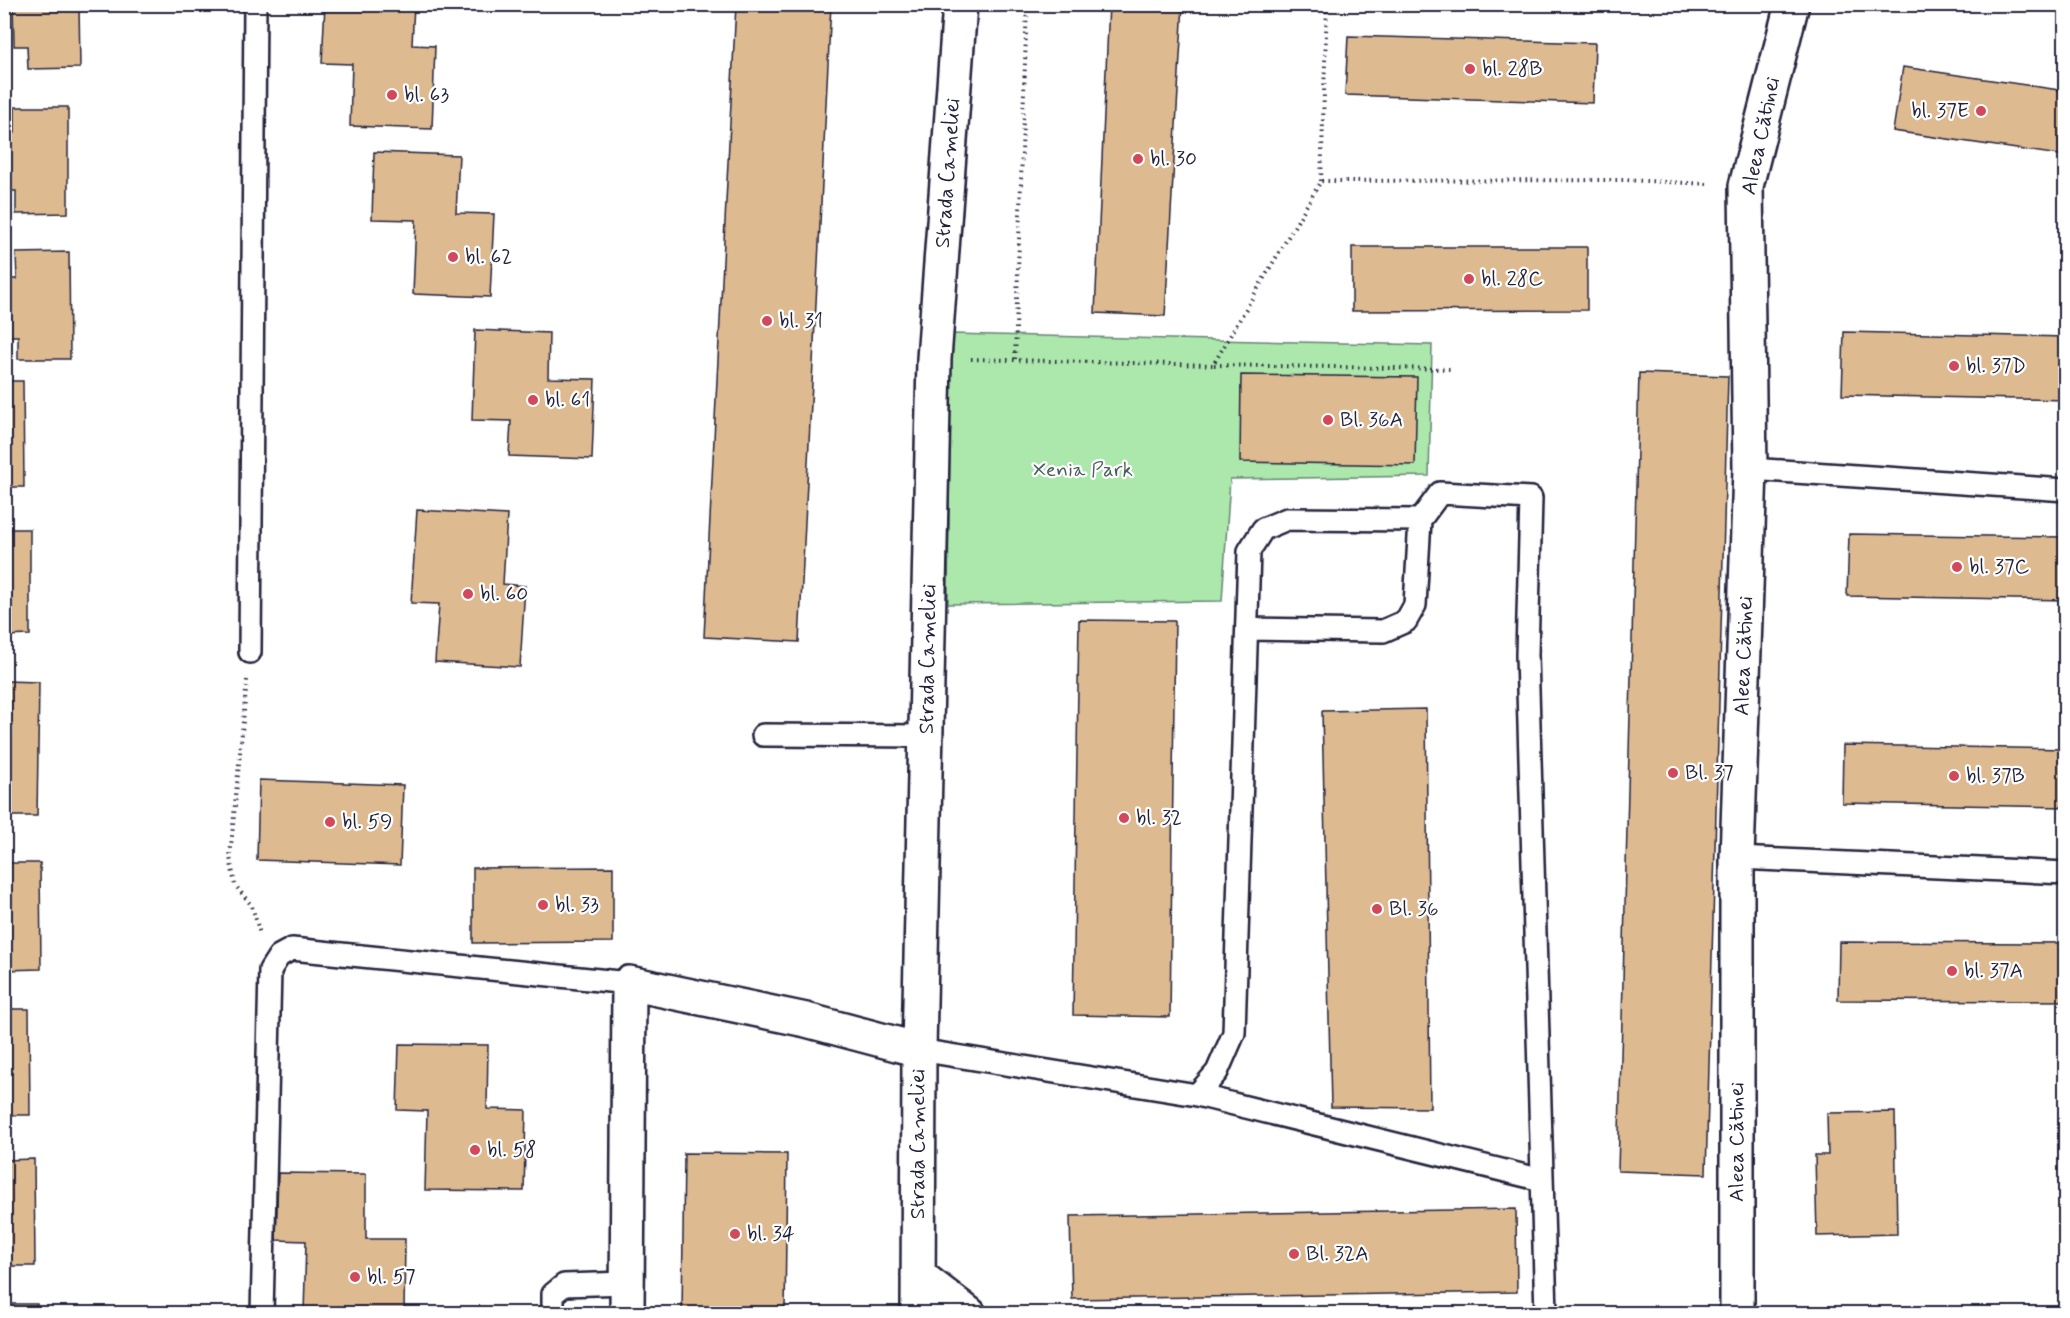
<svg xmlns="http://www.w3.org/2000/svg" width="2070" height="1318" font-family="Mynerve,sans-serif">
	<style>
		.green { fill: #ace7ac; stroke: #678474; stroke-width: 1.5 }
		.building { fill: #deba90; stroke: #22223b; stroke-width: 1.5 }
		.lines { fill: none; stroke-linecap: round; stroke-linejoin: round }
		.service-casing { stroke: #22223b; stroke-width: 26 }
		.minor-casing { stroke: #22223b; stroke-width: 38 }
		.path { stroke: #22223b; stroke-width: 4; stroke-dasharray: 1.5 4.5; stroke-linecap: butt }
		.service { stroke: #fff; stroke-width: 21 }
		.minor { stroke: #fff; stroke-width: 33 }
		.poi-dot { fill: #d1495b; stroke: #fff; stroke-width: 2 }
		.labels { text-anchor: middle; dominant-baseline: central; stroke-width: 4.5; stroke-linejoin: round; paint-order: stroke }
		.poi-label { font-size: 21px; fill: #22223b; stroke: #fff; text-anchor: start }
		.street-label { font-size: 21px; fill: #22223b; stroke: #fff }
		.park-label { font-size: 21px; fill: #4b5d5d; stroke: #fff }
	</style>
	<rect width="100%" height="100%" fill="#fff"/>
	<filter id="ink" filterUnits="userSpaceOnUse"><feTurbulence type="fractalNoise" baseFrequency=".0167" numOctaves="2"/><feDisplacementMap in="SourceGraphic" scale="12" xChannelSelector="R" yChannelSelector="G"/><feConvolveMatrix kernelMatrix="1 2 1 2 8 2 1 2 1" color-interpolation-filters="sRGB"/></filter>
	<g filter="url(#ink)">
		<!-- green -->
		<path class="green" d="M 951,334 L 1432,345 L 1429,476 L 1230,479 L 1222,601 L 948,604 Z"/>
		<!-- building -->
		<path class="building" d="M 13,4 L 79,4 L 80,68 L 28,69 L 27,46 L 14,46 Z
			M 325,4 L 414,4 L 412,45 L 435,46 L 432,129 L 350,126 L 352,64 L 322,63 Z
			M 736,4 L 831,4 L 799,642 L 704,637 Z
			M 1109,4 L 1183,4 L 1165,316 L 1095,313 Z
			M 1348,36 L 1595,43 L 1593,103 L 1345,95 Z
			M 1903,67 L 2066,91 L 2066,156 L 1893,131 Z
			M 15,107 L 68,107 L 68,213 L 16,214 L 16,191 L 4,191 L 4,133 L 15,133 Z
			M 374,152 L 459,155 L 456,213 L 494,214 L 490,297 L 413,294 L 416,220 L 372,219 Z
			M 1352,247 L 1587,247 L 1587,310 L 1352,311 Z
			M 69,252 L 70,359 L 18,359 L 18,336 L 4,336 L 4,279 L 17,279 L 16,253 Z
			M 475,330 L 549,333 L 548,378 L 595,379 L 592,459 L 509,456 L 511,421 L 472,420 Z
			M 1844,332 L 2066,337 L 2066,400 L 1842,395 Z
			M 1639,373 L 1728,376 L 1706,1174 L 1618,1171 Z
			M 1241,375 L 1417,377 L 1415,465 L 1240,462 Z
			M 4,381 L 23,381 L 24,487 L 4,487 Z
			M 417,510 L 507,515 L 503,584 L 525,586 L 520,667 L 435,662 L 439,604 L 411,603 Z
			M 4,529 L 30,529 L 30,635 L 4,636 Z
			M 1849,534 L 2066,537 L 2066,600 L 1847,596 Z
			M 1079,620 L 1175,621 L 1170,1017 L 1073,1015 Z
			M 4,681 L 39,682 L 37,816 L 4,816 Z
			M 1426,709 L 1430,1108 L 1331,1107 L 1322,711 Z
			M 1843,745 L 2066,749 L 2066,807 L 1842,803 Z
			M 259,780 L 403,785 L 400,865 L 257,860 Z
			M 4,863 L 40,863 L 41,969 L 4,970 Z
			M 613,867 L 613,942 L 473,943 L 473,868 Z
			M 1839,942 L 2066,943 L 2066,1001 L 1838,1000 Z
			M 4,1009 L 29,1009 L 30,1115 L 4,1115 Z
			M 399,1044 L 488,1045 L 487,1109 L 526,1110 L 524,1191 L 425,1190 L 427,1111 L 397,1110 Z
			M 1895,1112 L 1897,1234 L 1817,1236 L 1815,1155 L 1828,1155 L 1827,1113 Z
			M 684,1153 L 787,1154 L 785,1314 L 682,1314 Z
			M 34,1159 L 35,1266 L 4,1266 L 4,1160 Z
			M 278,1173 L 366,1174 L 366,1239 L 405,1239 L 404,1314 L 304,1314 L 306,1241 L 276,1240 Z
			M 1516,1209 L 1517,1292 L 1072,1299 L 1070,1216 Z
			M 4,1304 L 37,1304 L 37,1314 L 4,1314 Z"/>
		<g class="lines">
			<!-- service casing -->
			<g class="service-casing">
				<path id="service" d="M 1750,469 L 2066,490
					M 1247,629 L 1383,631 L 1406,621 L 1415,605 L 1420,520
					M 250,652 L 255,4
					M 763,735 L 927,736
					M 1737,858 L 2066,873
					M 919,1050 L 1197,1095 L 1542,1180
					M 1197,1095 L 1217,1072 L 1234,1033 L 1249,551 L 1263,529 L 1287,519 L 1420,520 L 1440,493 L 1531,498 L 1527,655 L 1546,1314
					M 262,1314 L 270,970 L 279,956 L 292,949 L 629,983
					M 553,1314 L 553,1294 L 564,1285 L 627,1283"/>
			</g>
			<!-- minor casing -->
			<g class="minor-casing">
				<path id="minor" d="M 918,1275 L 969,1314
					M 627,1314 L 629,983 L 806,1020 L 919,1050
					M 918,1314 L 919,1050 L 934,359 L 960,4
					M 1737,1314 L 1737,858 L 1750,469 L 1746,186 L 1792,4"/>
			</g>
			<!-- path -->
			<path class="path" d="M 1321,181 L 1327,4
				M 971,359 L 1213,365 L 1321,181 L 1625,180 L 1710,184
				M 1015,359 L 1027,4
				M 1214,365 L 1450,369
				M 247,680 L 230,857 L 235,885 L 252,906 L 260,934"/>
			<!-- service -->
			<use href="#service" class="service"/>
			<!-- minor -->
			<use href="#minor" class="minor"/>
		</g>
	</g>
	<!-- markers -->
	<g class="poi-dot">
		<circle cx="1470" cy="69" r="6"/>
		<circle cx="392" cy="95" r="6"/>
		<circle cx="1981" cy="111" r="6"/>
		<circle cx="1138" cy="159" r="6"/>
		<circle cx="453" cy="257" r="6"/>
		<circle cx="1469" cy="279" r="6"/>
		<circle cx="767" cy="321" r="6"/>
		<circle cx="1954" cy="366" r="6"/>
		<circle cx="533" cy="400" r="6"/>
		<circle cx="1328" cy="420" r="6"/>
		<circle cx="1957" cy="567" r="6"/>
		<circle cx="468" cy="594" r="6"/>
		<circle cx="1673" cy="773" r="6"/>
		<circle cx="1954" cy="776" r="6"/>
		<circle cx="1124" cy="818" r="6"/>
		<circle cx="330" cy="822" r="6"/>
		<circle cx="543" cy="905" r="6"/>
		<circle cx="1377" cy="909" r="6"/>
		<circle cx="1952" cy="971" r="6"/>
		<circle cx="475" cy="1150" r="6"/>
		<circle cx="735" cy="1234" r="6"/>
		<circle cx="1294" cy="1254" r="6"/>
		<circle cx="355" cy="1277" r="6"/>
	</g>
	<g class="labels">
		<!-- poi labels -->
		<g class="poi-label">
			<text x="1482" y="69">bl. 28B</text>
			<text x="404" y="95">bl. 63</text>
			<text x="1969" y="111" text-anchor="end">bl. 37E</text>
			<text x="1150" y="159">bl. 30</text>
			<text x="465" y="257">bl. 62</text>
			<text x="1481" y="279">bl. 28C</text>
			<text x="779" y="321">bl. 31</text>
			<text x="1966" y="366">bl. 37D</text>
			<text x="545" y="400">bl. 61</text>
			<text x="1340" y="420">Bl. 36A</text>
			<text x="1969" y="567">bl. 37C</text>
			<text x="480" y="594">bl. 60</text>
			<text x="1685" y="773">Bl. 37</text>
			<text x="1966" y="776">bl. 37B</text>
			<text x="1136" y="818">bl. 32</text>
			<text x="342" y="822">bl. 59</text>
			<text x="555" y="905">bl. 33</text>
			<text x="1389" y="909">Bl. 36</text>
			<text x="1964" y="971">bl. 37A</text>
			<text x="487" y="1150">bl. 58</text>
			<text x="747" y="1234">bl. 34</text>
			<text x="1306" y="1254">Bl. 32A</text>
			<text x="367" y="1277">bl. 57</text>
		</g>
		<!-- street labels -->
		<g class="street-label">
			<text transform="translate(1761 136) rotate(-78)">Aleea Cătinei</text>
			<text transform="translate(948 173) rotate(-86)">Strada Cameliei</text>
			<text transform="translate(1744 656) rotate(-88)">Aleea Cătinei</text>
			<text transform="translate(928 659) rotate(-89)">Strada Cameliei</text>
			<text transform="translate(1737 1142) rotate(-90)">Aleea Cătinei</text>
			<text transform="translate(918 1144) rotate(-90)">Strada Cameliei</text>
		</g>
		<!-- park labels -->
		<g class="park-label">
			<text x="1083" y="470">Xenia Park</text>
		</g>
	</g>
	<!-- margin -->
	<rect width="2070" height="1318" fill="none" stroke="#fff" stroke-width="24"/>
	<rect x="12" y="12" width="2046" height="1294" fill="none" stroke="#22223b" stroke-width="2" filter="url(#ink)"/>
</svg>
